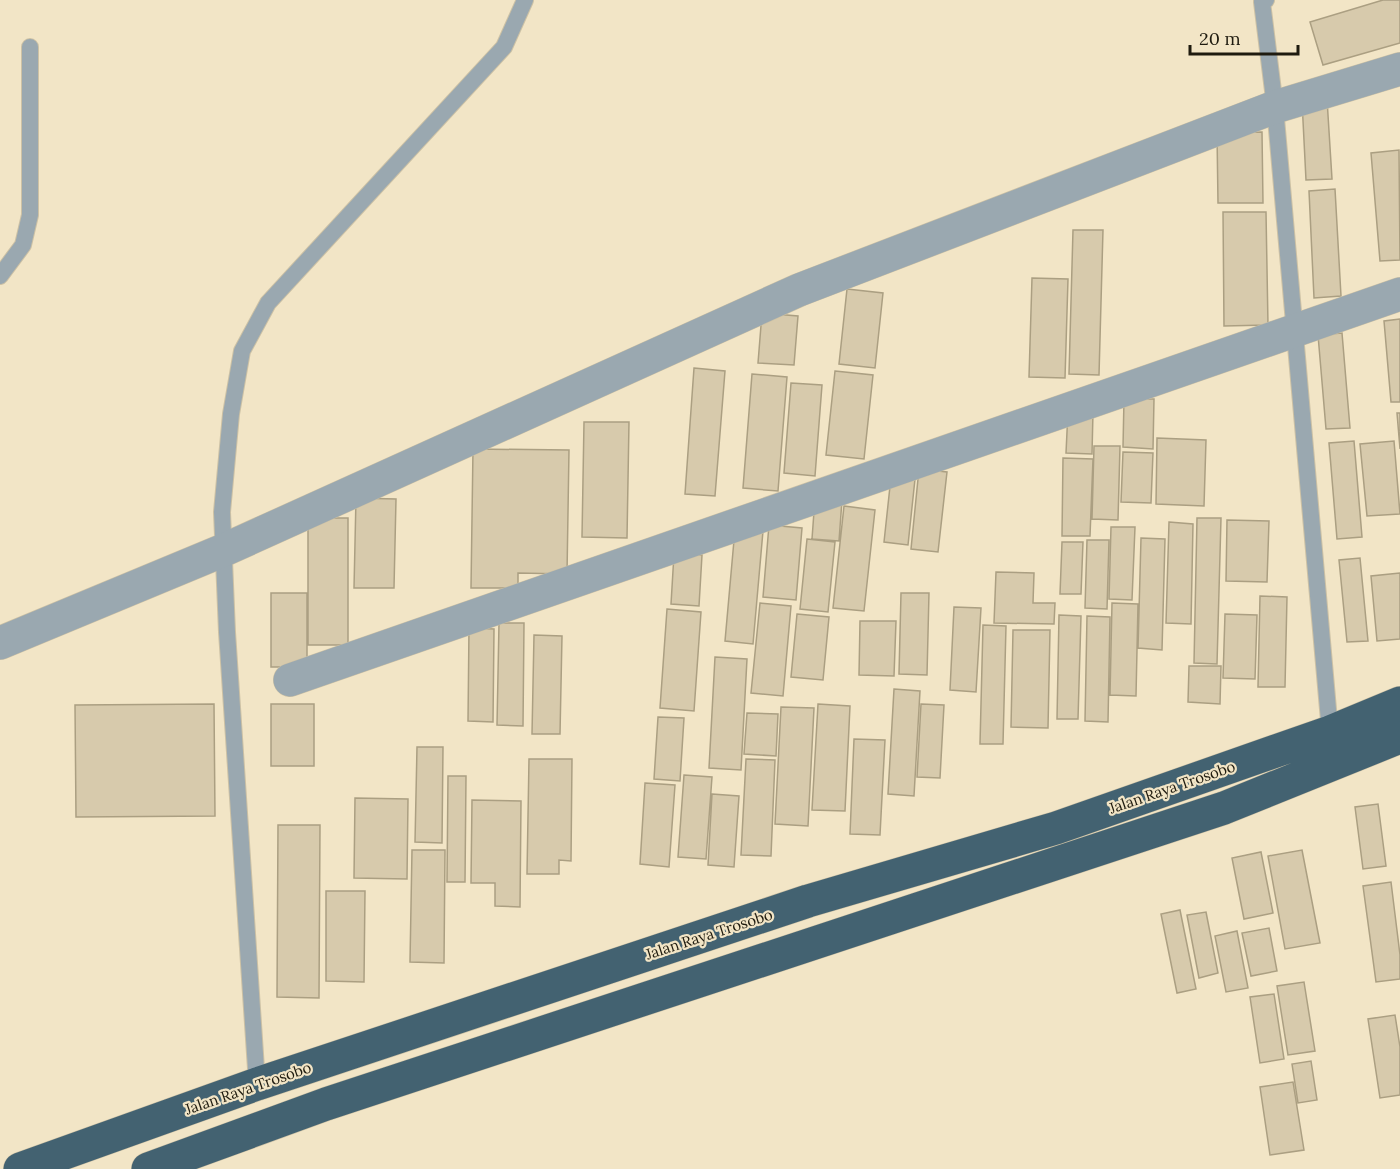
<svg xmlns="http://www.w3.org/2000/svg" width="1400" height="1169" font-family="Lora,serif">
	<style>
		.building { fill: #d7caac; stroke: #ab9f82; stroke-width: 1.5 }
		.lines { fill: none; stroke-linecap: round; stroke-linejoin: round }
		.lane-casing { stroke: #ccc1a5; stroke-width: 18 }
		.street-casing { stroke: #ccc1a5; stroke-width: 34 }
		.highway-casing { stroke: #ccc1a5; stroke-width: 34 }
		.lane { stroke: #9aa8b0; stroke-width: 16 }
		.street { stroke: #9aa8b0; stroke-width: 33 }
		.highway { stroke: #436271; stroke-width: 33 }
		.labels { text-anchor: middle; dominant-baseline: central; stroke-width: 4.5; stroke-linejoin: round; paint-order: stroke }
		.street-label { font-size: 15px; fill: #1f1b0f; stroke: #f2e5c6 }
	</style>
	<rect width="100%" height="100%" fill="#f2e5c6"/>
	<!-- building -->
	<path class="building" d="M 1383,0 L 1400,0 L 1400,43 L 1323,65 L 1310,22 Z
		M 1327,99 L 1332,179 L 1306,180 L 1302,101 Z
		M 1262,132 L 1263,203 L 1218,203 L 1217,133 Z
		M 1399,150 L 1400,260 L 1380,261 L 1371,153 Z
		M 1335,189 L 1341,296 L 1314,298 L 1309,191 Z
		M 1223,212 L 1266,212 L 1268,325 L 1224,326 Z
		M 1073,230 L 1103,230 L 1099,375 L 1069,374 Z
		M 1032,278 L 1068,279 L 1065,378 L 1029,377 Z
		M 847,289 L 883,293 L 875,368 L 839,364 Z
		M 762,313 L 798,316 L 794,365 L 758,363 Z
		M 1400,319 L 1400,402 L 1391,402 L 1384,321 Z
		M 1342,333 L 1350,428 L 1326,429 L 1318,335 Z
		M 694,368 L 725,371 L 715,496 L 685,494 Z
		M 835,371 L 873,375 L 864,459 L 826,455 Z
		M 752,374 L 787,377 L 778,491 L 743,488 Z
		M 791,383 L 822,385 L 815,476 L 784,473 Z
		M 1124,399 L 1154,399 L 1153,449 L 1123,447 Z
		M 1068,411 L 1093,412 L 1092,454 L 1066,453 Z
		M 1397,413 L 1400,413 L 1400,449 Z
		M 584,422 L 629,422 L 627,538 L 582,537 Z
		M 1157,438 L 1206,440 L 1204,506 L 1156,504 Z
		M 1354,441 L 1362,537 L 1337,539 L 1329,443 Z
		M 1394,441 L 1400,514 L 1367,516 L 1360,444 Z
		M 1094,446 L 1120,446 L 1118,520 L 1092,519 Z
		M 473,449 L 569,450 L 567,574 L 518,573 L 518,588 L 471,588 Z
		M 1123,452 L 1153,453 L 1151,503 L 1121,502 Z
		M 1063,458 L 1093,459 L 1090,536 L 1062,536 Z
		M 919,469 L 947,472 L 938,552 L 911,549 Z
		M 891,477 L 915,479 L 908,545 L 884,542 Z
		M 356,498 L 396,499 L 394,588 L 354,588 Z
		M 815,498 L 842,500 L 839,541 L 812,539 Z
		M 844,506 L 875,510 L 864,611 L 833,608 Z
		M 308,518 L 348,518 L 348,645 L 308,645 Z
		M 1197,518 L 1221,518 L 1217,664 L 1194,663 Z
		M 1227,520 L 1269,521 L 1267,582 L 1226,581 Z
		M 1169,522 L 1193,524 L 1191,624 L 1166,623 Z
		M 769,525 L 802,528 L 796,600 L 763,597 Z
		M 1111,527 L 1135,527 L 1132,600 L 1109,599 Z
		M 735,529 L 763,531 L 753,644 L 725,641 Z
		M 1141,538 L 1165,539 L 1162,650 L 1138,648 Z
		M 807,539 L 835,542 L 828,612 L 800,609 Z
		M 1087,540 L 1109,540 L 1107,609 L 1085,608 Z
		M 1062,542 L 1083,542 L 1081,594 L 1060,594 Z
		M 674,554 L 702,555 L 699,606 L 671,604 Z
		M 1360,558 L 1368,641 L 1347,642 L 1339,560 Z
		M 996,572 L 1034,573 L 1033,603 L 1055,603 L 1054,624 L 994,623 Z
		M 1400,573 L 1400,639 L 1377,641 L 1371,576 Z
		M 271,593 L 307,593 L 307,667 L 271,667 Z
		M 901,593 L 929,593 L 927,675 L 899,674 Z
		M 1260,596 L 1287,597 L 1285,687 L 1258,687 Z
		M 760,603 L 791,606 L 783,696 L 751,693 Z
		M 1112,603 L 1138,604 L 1136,696 L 1110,695 Z
		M 954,607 L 981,608 L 976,692 L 950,690 Z
		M 667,609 L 701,612 L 694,711 L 660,708 Z
		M 797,614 L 829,617 L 823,680 L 791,677 Z
		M 1225,614 L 1257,615 L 1255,679 L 1223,678 Z
		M 1059,615 L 1081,616 L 1078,719 L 1057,719 Z
		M 1087,616 L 1110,617 L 1108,722 L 1085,721 Z
		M 860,621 L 896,621 L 894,676 L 859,675 Z
		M 499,623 L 524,623 L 523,726 L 497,725 Z
		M 983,625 L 1006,626 L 1003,744 L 980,744 Z
		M 469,628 L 494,629 L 493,722 L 468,721 Z
		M 1013,630 L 1050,630 L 1048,728 L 1011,727 Z
		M 534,635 L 562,636 L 560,734 L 532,734 Z
		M 715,657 L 747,659 L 741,770 L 709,768 Z
		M 1189,666 L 1221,666 L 1220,704 L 1188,702 Z
		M 894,689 L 920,691 L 914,796 L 888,794 Z
		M 214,704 L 215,816 L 76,817 L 75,705 Z
		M 271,704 L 314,704 L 314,766 L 271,766 Z
		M 818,704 L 850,706 L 845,811 L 812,810 Z
		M 921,704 L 944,705 L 940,778 L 917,777 Z
		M 781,707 L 814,708 L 808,826 L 775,824 Z
		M 747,713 L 778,714 L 776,756 L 744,754 Z
		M 658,717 L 684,718 L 680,781 L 654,779 Z
		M 854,739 L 885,740 L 880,835 L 850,834 Z
		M 417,747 L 443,747 L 442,843 L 415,842 Z
		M 529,759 L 572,759 L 571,861 L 559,860 L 559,874 L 527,874 Z
		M 746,759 L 775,760 L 771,856 L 741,855 Z
		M 684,775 L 712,777 L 706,859 L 678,857 Z
		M 448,776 L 466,776 L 465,882 L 447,882 Z
		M 645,783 L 675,785 L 669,867 L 640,864 Z
		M 712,794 L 739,796 L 734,867 L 708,865 Z
		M 355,798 L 408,799 L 407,879 L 354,878 Z
		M 472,800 L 521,801 L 520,907 L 495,906 L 495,883 L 471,883 Z
		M 1378,804 L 1386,866 L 1363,869 L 1355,807 Z
		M 278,825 L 320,825 L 319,998 L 277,997 Z
		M 412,850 L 445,850 L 444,963 L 410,962 Z
		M 1302,850 L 1320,943 L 1285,949 L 1268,856 Z
		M 1261,852 L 1273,913 L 1244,919 L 1232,858 Z
		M 1391,882 L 1400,955 L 1400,979 L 1376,982 L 1363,886 Z
		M 326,891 L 365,891 L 364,982 L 326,981 Z
		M 1180,910 L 1196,989 L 1177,993 L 1161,914 Z
		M 1206,912 L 1218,973 L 1199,978 L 1187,915 Z
		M 1269,928 L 1277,971 L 1251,976 L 1242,933 Z
		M 1237,931 L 1248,988 L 1226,992 L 1215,936 Z
		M 1304,982 L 1315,1051 L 1288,1055 L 1277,986 Z
		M 1274,994 L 1284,1059 L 1260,1063 L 1250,997 Z
		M 1395,1015 L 1400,1047 L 1400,1095 L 1380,1098 L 1368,1019 Z
		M 1311,1061 L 1317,1100 L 1298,1103 L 1292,1064 Z
		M 1293,1082 L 1304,1150 L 1270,1155 L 1260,1087 Z"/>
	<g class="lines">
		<!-- lane casing -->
		<g class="lane-casing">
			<path id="lane" d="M 1266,0 L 1262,2 L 1275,107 L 1330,732
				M 0,276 L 23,245 L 30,215 L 30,47
				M 257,1084 L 227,632 L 222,512 L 231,414 L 242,351 L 268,303 L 504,47 L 525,0"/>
		</g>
		<!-- street casing -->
		<g class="street-casing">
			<path id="street" d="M 0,643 L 224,550 L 799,290 L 1275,107 L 1400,69
				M 290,680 L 1400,294"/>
		</g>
		<!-- highway casing -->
		<g class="highway-casing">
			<path id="highway" d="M 20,1169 L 257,1084 L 808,901 L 1056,828 L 1330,732 L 1400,703
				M 148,1169 L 326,1104 L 1224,808 L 1400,737"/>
		</g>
		<!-- lane -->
		<use href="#lane" class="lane"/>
		<!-- street -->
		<use href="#street" class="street"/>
		<!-- highway -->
		<use href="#highway" class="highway"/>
	</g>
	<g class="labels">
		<!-- street labels -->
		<g class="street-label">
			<text transform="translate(1172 787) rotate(-19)">Jalan Raya Trosobo</text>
			<text transform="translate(709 934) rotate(-18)">Jalan Raya Trosobo</text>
			<text transform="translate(248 1088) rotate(-19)">Jalan Raya Trosobo</text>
		</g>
	</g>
	<!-- scale -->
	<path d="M1190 45v9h108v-9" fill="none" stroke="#1f1b0f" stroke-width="3"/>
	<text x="1199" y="45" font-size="18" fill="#1f1b0f" stroke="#f2e5c6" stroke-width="4.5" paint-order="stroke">20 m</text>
</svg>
